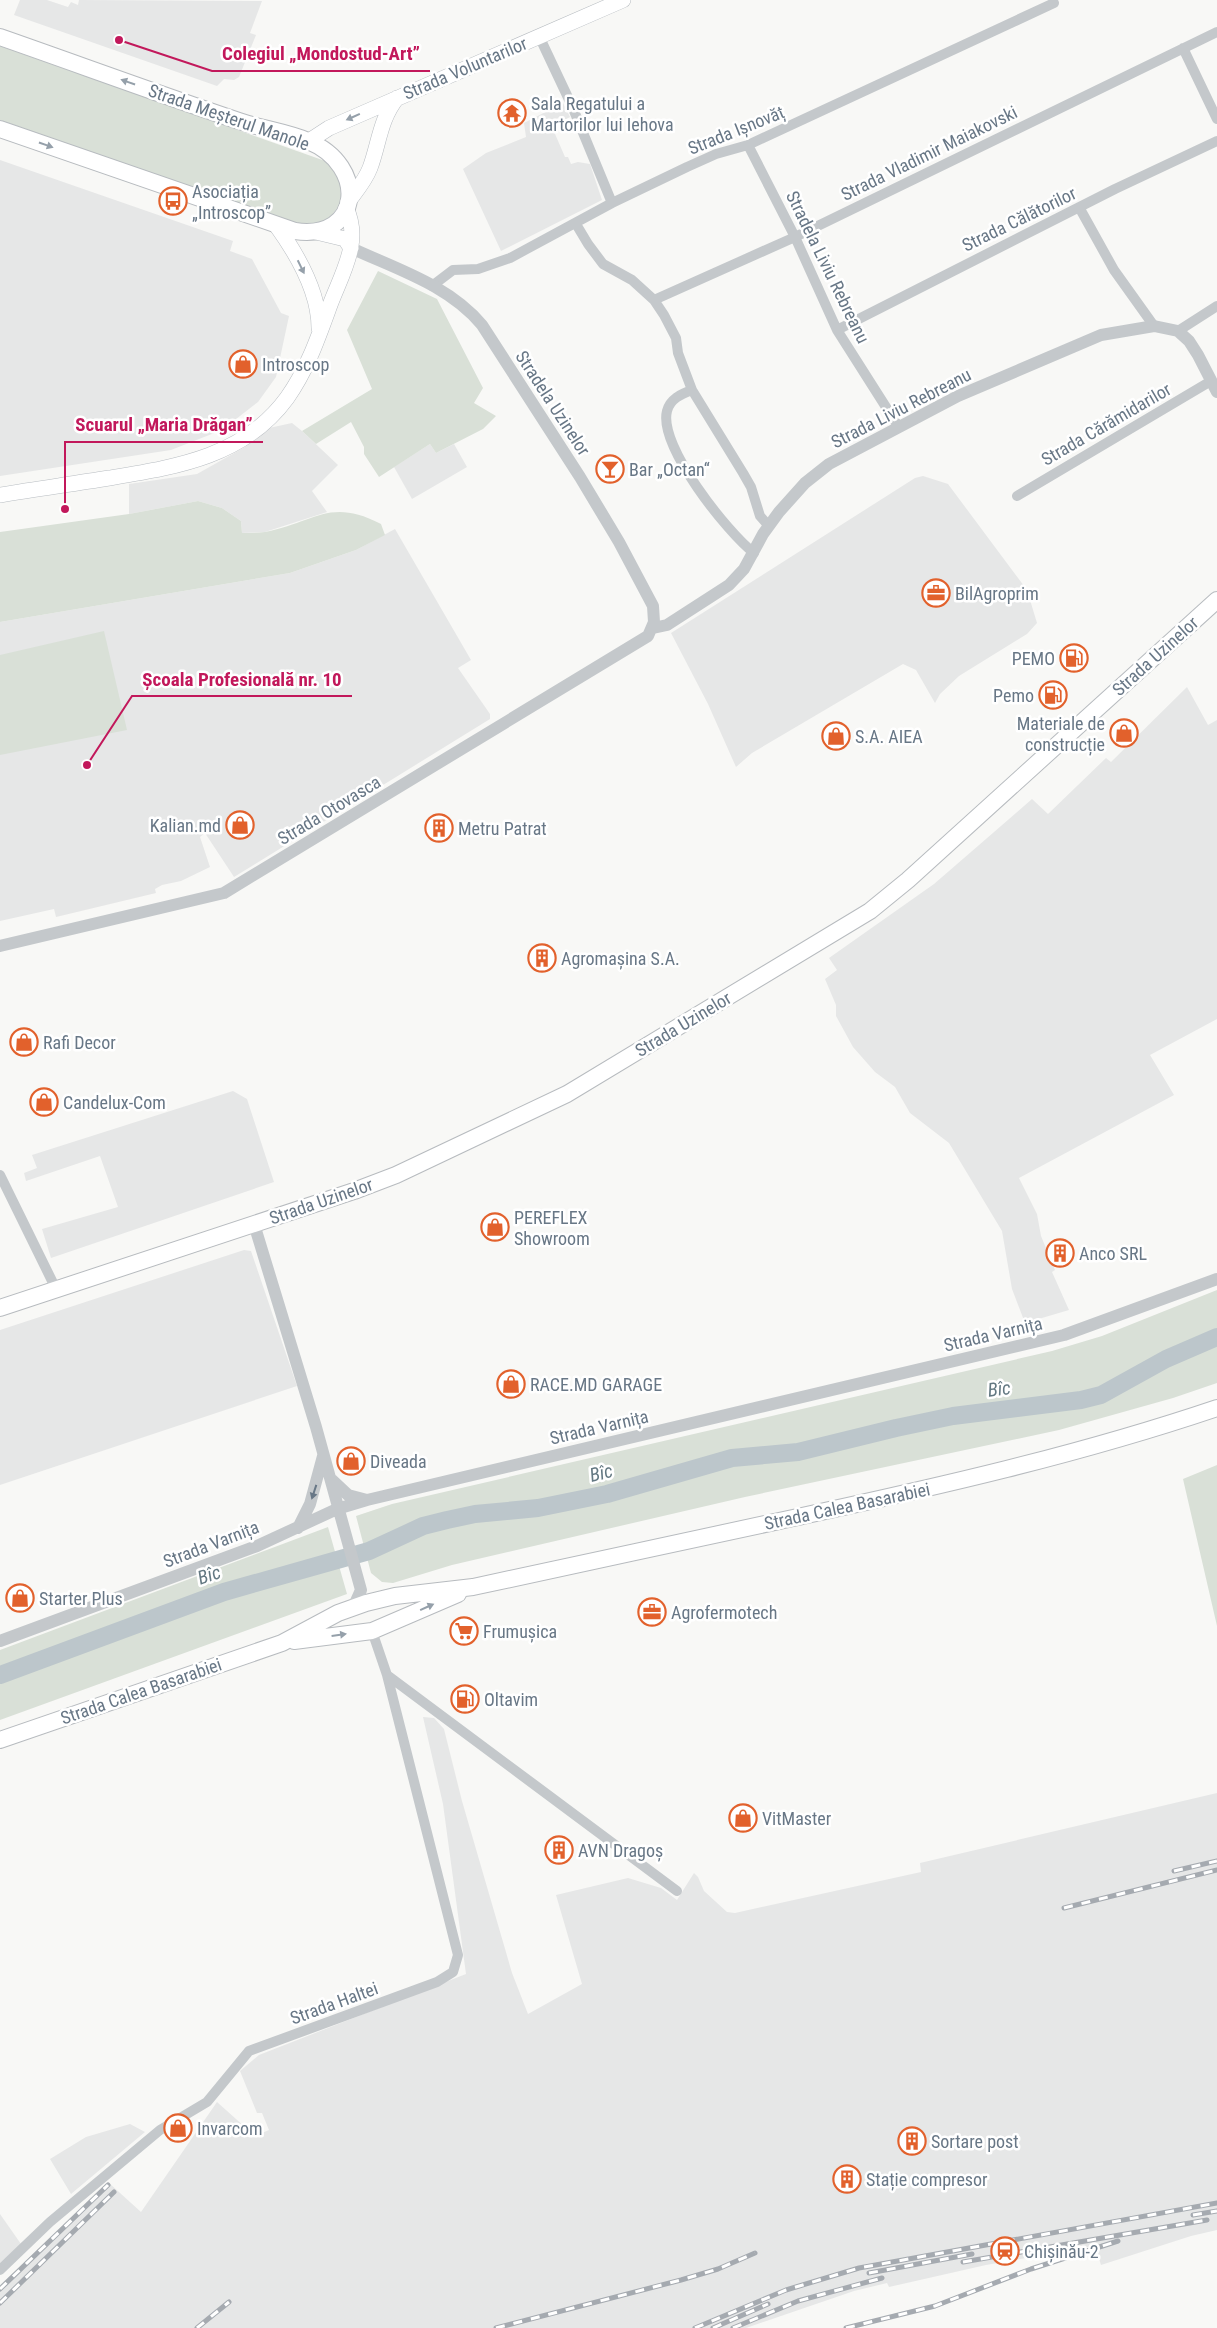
<svg xmlns="http://www.w3.org/2000/svg" width="1217" height="2328" font-family="'Roboto Condensed',sans-serif">
	<style>
		.built { fill: #e6e7e7 }
		.green { fill: #d9e0d7 }
		.lines { fill: none; stroke-linecap: round; stroke-linejoin: round }
		.river { stroke: #bcc6cb; stroke-width: 18 }
		.secondary-casing { stroke: #b8bdc2; stroke-width: 16 }
		.primary-casing { stroke: #b7bbbf; stroke-width: 18 }
		.minor { stroke: #c4c8cb; stroke-width: 10 }
		.tertiary { stroke: #c4c8cb; stroke-width: 12 }
		.secondary { stroke: #fff; stroke-width: 15 }
		.primary { stroke: #fff; stroke-width: 16 }
		.rail-casing { stroke: #a5aab0; stroke-width: 5 }
		.rail { stroke: #fff; stroke-width: 3; stroke-dasharray: 9; stroke-linecap: butt }
		.oneway { fill: #95a0aa }
		.oneway2 { fill: #687786 }
		.labels { text-anchor: middle; dominant-baseline: central; stroke-width: 5; stroke-linejoin: round; paint-order: stroke }
		.street-label { font-size: 18px; fill: #687786; stroke: #fff }
		.poi-label { font-size: 18px; fill: #687786; stroke: #fff; text-anchor: start }
		.water-label { font-size: 19px; font-style: italic; fill: #637882; stroke: #fff }
		.leader { fill: none; stroke: #c2185b; stroke-width: 2 }
		.callout-dot { fill: #c2185b; stroke: #fff; stroke-width: 2 }
		.callout-label { font-size: 19px; text-anchor: middle; font-weight: bold; fill: #c2185b; stroke: #fff; stroke-width: 5; stroke-linejoin: round; paint-order: stroke }
	</style>
	<rect width="100%" height="100%" fill="#f8f8f6"/>
	<!-- built -->
	<path class="built" d="M 20,0 L 47,0 L 68,7 L 71,2 L 78,5 L 79,0 L 262,1 L 250,33 L 256,35 L 239,77 L 234,80 L 224,79 L 217,86 L 14,15 Z
		M 563,103 L 570,117 L 552,127 L 565,157 L 568,157 L 571,164 L 578,162 L 590,164 L 602,200 L 501,251 L 463,169 L 486,153 L 526,137 L 524,123 Z
		M 0,160 L 233,241 L 230,251 L 252,259 L 281,313 L 289,316 L 276,377 L 258,402 L 222,430 L 171,450 L 0,476 Z
		M 292,423 L 302,431 L 338,465 L 312,491 L 327,512 L 265,532 L 242,533 L 241,521 L 222,508 L 198,501 L 129,514 L 129,484 L 197,474 L 245,447 L 269,428 Z
		M 430,444 L 436,453 L 454,444 L 467,467 L 412,499 L 394,467 Z
		M 923,476 L 948,484 L 1027,590 L 1037,623 L 1027,634 L 959,676 L 940,694 L 935,703 L 916,670 L 903,664 L 752,753 L 736,767 L 708,704 L 671,633 L 915,478 Z
		M 395,529 L 471,660 L 458,668 L 490,714 L 490,719 L 234,877 L 205,833 L 200,837 L 210,867 L 181,881 L 162,885 L 155,889 L 156,893 L 56,917 L 54,909 L 0,921 L 0,622 L 290,573 L 356,550 Z
		M 1187,687 L 1208,725 L 1217,720 L 1217,1019 L 1150,1055 L 1174,1095 L 1019,1178 L 1037,1214 L 1041,1236 L 1055,1270 L 1052,1272 L 1069,1310 L 1025,1323 L 1012,1289 L 1002,1231 L 949,1143 L 910,1113 L 895,1087 L 875,1072 L 853,1047 L 836,1016 L 836,1005 L 825,979 L 837,970 L 829,958 L 934,884 L 1032,799 L 1048,814 L 1106,758 L 1111,762 Z
		M 233,1091 L 247,1099 L 274,1182 L 51,1258 L 42,1229 L 118,1207 L 100,1156 L 26,1181 L 24,1173 L 37,1168 L 32,1155 Z
		M 244,1250 L 251,1251 L 297,1386 L 0,1485 L 0,1330 Z
		M 423,1717 L 434,1718 L 444,1729 L 462,1801 L 512,1973 L 528,2014 L 582,1984 L 556,1895 L 628,1878 L 661,1888 L 677,1900 L 694,1873 L 698,1877 L 704,1891 L 727,1912 L 735,1913 L 921,1872 L 920,1863 L 1217,1793 L 1217,2230 L 1191,2236 L 1101,2265 L 1095,2246 L 986,2265 L 889,2287 L 887,2283 L 854,2291 L 746,2328 L 0,2328 L 0,2285 L 109,2183 L 141,2212 L 217,2102 L 255,2136 L 269,2130 L 262,2113 L 257,2113 L 240,2071 L 259,2055 L 466,1974 L 443,1804 Z
		M 130,2124 L 145,2132 L 71,2194 L 50,2159 L 86,2137 Z
		M 0,2214 L 21,2244 L 0,2263 Z"/>
	<!-- green -->
	<path class="green" d="M 0,46 L 328,162 L 339,177 L 341,195 L 343,196 C 333,222 318,228 292,222 L 0,120 Z
		M 378,271 L 437,299 L 483,388 L 474,403 L 496,416 L 483,429 L 436,453 L 430,444 L 379,477 L 364,454 L 364,447 L 351,422 L 316,444 L 302,431 L 372,389 L 347,330 Z
		M 198,501 L 222,508 L 241,521 L 242,533 C 250,533 258,533 265,532 C 314,523 329,497 381,524 L 385,535 L 356,550 L 290,573 L 0,622 L 0,532 L 129,514 Z
		M 104,631 L 127,730 L 0,755 L 0,655 Z
		M 1217,1290 L 1217,1383 L 1173,1398 L 1059,1430 L 745,1497 L 452,1565 L 393,1583 L 382,1582 L 371,1573 L 356,1516 L 392,1504 L 1052,1351 L 1102,1336 Z
		M 1217,1465 L 1217,1626 L 1183,1479 Z
		M 328,1527 L 347,1594 L 0,1720 L 0,1650 Z"/>
	<g class="lines">
		<!-- river -->
		<path class="river" d="M 0,1675 L 224,1592 L 369,1551 L 423,1526 L 447,1520 L 475,1514 L 538,1508 L 607,1494 L 732,1458 L 798,1452 L 896,1428 L 953,1416 L 1081,1400 L 1101,1395 L 1166,1359 L 1217,1337"/>
		<!-- secondary casing -->
		<g class="secondary-casing">
			<path id="secondary" d="M 309,141 L 329,128 L 623,0
				M 348,202 C 356,191 365,181 370,168 C 379,144 380,119 397,98
				M 276,225 C 297,254 319,292 319,328
				M 316,232 L 345,239 L 351,248
				M 0,495 C 36,489 72,484 109,478 C 176,467 244,457 287,398 C 307,370 318,338 330,305 C 342,273 362,242 346,208"/>
		</g>
		<!-- primary casing -->
		<g class="primary-casing">
			<path id="primary" d="M 0,37 C 80,65 159,94 239,121 C 262,129 287,132 308,141 C 369,166 361,241 295,231 L 0,129
				M 0,1308 L 354,1191 L 396,1175 L 567,1094 L 870,911 L 908,880 L 1217,600
				M 294,1641 L 372,1631 L 458,1594
				M 0,1740 L 282,1643 L 338,1613 L 366,1603 L 395,1596 L 473,1587 C 580,1564 686,1541 793,1518 C 936,1487 1078,1455 1217,1408"/>
		</g>
		<!-- minor -->
		<path class="minor" d="M 539,36 L 572,106 L 612,203
			M 1183,48 L 1217,119
			M 748,145 L 795,237 L 837,330 L 898,426
			M 1079,207 L 1114,270 L 1154,326
			M 576,224 L 588,244 L 603,264 L 632,280 L 654,300 L 664,315 L 676,338 L 678,353 L 692,390 L 743,473 L 751,487 L 760,516 L 768,525
			M 432,286 L 453,270 L 478,269 L 510,258 L 612,203 L 687,167 L 716,154 L 748,145 L 1054,3
			M 654,300 L 795,237 L 1217,32
			M 837,330 L 1115,189 L 1217,141
			M 1178,331 L 1217,306
			M 692,390 C 681,394 670,399 667,411 C 658,446 728,533 754,553
			M 1017,496 L 1211,381
			M 0,1175 L 56,1289
			M 387,1675 L 677,1891
			M 0,2270 L 50,2222 L 160,2130 L 207,2102 L 249,2051 L 437,1982 L 453,1972 L 458,1955 L 387,1675 L 372,1631"/>
		<!-- tertiary -->
		<path class="tertiary" d="M 653,628 L 667,625 L 729,585 L 744,569 L 763,534 L 779,512 L 805,483 L 829,464 L 958,396 L 1101,335 L 1154,326 L 1178,331 L 1189,341 L 1198,355 L 1217,392
			M 0,946 L 224,893 L 648,636 L 654,622 L 653,606 L 619,542 L 580,477 L 482,325 C 449,285 396,269 351,248
			M 254,1224 L 316,1427 L 361,1590 L 353,1608
			M 332,1480 L 348,1495 L 367,1500
			M 298,1528 L 310,1504 L 323,1456
			M 0,1641 L 257,1546 L 337,1509 L 367,1500 L 1064,1335 L 1217,1279"/>
		<!-- secondary -->
		<use href="#secondary" class="secondary"/>
		<!-- primary -->
		<use href="#primary" class="primary"/>
		<!-- rail casing -->
		<g class="rail-casing">
			<path id="rail" d="M 1174,1871 L 1217,1861
				M 1064,1908 L 1217,1870
				M 1193,2215 L 1217,2211
				M 963,2262 L 1207,2220
				M 869,2273 L 972,2254
				M 0,2289 L 108,2185
				M 0,2303 L 114,2192
				M 197,2328 L 229,2302
				M 496,2328 L 681,2280 L 718,2269 L 755,2253
				M 695,2328 L 786,2290 L 859,2268 L 1217,2203
				M 713,2328 L 768,2304
				M 733,2328 L 798,2301 L 882,2278
				M 846,2328 L 935,2306 L 1031,2269 L 1118,2241"/>
		</g>
		<!-- rail -->
		<use href="#rail" class="rail"/>
	</g>
	<!-- one-way arrows -->
	<defs><path id="oneway-solid" d="M-6-.8H1V-3.2L6.5 0L1 3.2V.8H-6Z" transform="scale(1.25)"/></defs>
	<g class="oneway">
		<use href="#oneway-solid" transform="translate(128 82) rotate(-161)"/>
		<use href="#oneway-solid" transform="translate(353 117) rotate(156)"/>
		<use href="#oneway-solid" transform="translate(46 145) rotate(19)"/>
		<use href="#oneway-solid" transform="translate(301 267) rotate(64)"/>
		<use href="#oneway-solid" transform="translate(427 1607) rotate(-24)"/>
		<use href="#oneway-solid" transform="translate(339 1635) rotate(-8)"/>
	</g>
	<use class="oneway2" href="#oneway-solid" transform="translate(314 1492) rotate(108)"/>
	<!-- icons -->
	<defs>
		<g id="temple-ring" transform="scale(1.4375)"><circle r="9.5" fill="#fff" stroke="#e2612c" stroke-width="1.5"/><path d="M0-6L5-2H3V0L6.5 2.5H4V6H1.5V3h-3V6H-4V2.5H-6.5L-3 0V-2H-5Z" fill="#e2612c"/></g>
		<g id="bus-ring" transform="scale(1.4375)"><circle r="9.5" fill="#fff" stroke="#e2612c" stroke-width="1.5"/><path d="M-5-6H5V4H4V6H2V4H-2V6H-4V4H-5ZM-3.5-4V0h7V-4ZM-3.5 1.2v1.5H-2V1.2ZM2 1.2v1.5H3.5V1.2Z" fill="#e2612c"/></g>
		<g id="shop-ring" transform="scale(1.4375)"><circle r="9.5" fill="#fff" stroke="#e2612c" stroke-width="1.5"/><path d="M-5-2.5h2.3a2.7 3.5 0 0 1 5.4 0H5L5.5 6h-11ZM-1.5-2.5h3a1.5 2.3 0 0 0-3 0Z" fill="#e2612c"/></g>
		<g id="bar-ring" transform="scale(1.4375)"><circle r="9.5" fill="#fff" stroke="#e2612c" stroke-width="1.5"/><path d="M-6-5H6L.8 .8V4.5H3.5V6h-7V4.5H-.8V.8Z" fill="#e2612c"/></g>
		<g id="office-ring" transform="scale(1.4375)"><circle r="9.5" fill="#fff" stroke="#e2612c" stroke-width="1.5"/><path d="M-6-3h4V-5.5h4V-3h4V5H-6ZM-1-4.5V-3h2v-1.5ZM-6 0V1H6V0Z" fill="#e2612c"/></g>
		<g id="fuel-ring" transform="scale(1.4375)"><circle r="9.5" fill="#fff" stroke="#e2612c" stroke-width="1.5"/><path d="M-5.5-6h7V0h2V4h1.3V-2.5L3-4.5l.8-.8L6-3V5H2.5V1h-1V6h-7ZM-4.2-4.7v3.2H.2V-4.7Z" fill="#e2612c"/></g>
		<g id="building-ring" transform="scale(1.4375)"><circle r="9.5" fill="#fff" stroke="#e2612c" stroke-width="1.5"/><path d="M-4-6H4V6H1V3H-1V6H-4ZM-2.5-4.3h1.7v1.8h-1.7ZM.8-4.3h1.7v1.8H.8ZM-2.5-1h1.7V.8h-1.7ZM.8-1h1.7V.8H.8Z" fill="#e2612c"/></g>
		<g id="supermarket-ring" transform="scale(1.4375)"><circle r="9.5" fill="#fff" stroke="#e2612c" stroke-width="1.5"/><path d="M-6-5.5h2.5l.6 2H6L4.5 2H-2.5L-4.4-4H-6ZM-1.5 3.2a1.3 1.3 0 1 0 .1 0ZM3 3.2a1.3 1.3 0 1 0 .1 0Z" fill="#e2612c"/></g>
		<g id="station-ring" transform="scale(1.4375)"><circle r="9.5" fill="#fff" stroke="#e2612c" stroke-width="1.5"/><path d="M-3-6H3Q5-6 5-4V2Q5 4 3 4L4.5 6H3L1.5 4h-3L-3 6H-4.5L-3 4Q-5 4-5 2V-4Q-5-6-3-6ZM-3.5-4v3h7v-3ZM-3.5 1v1.5H-2V1ZM2 1v1.5H3.5V1Z" fill="#e2612c"/></g>
	</defs>
	<g fill-rule="evenodd">
		<use href="#temple-ring" x="512" y="113"/>
		<use href="#bus-ring" x="173" y="201"/>
		<use href="#shop-ring" x="243" y="364"/>
		<use href="#bar-ring" x="610" y="469"/>
		<use href="#office-ring" x="936" y="593"/>
		<use href="#fuel-ring" x="1074" y="658"/>
		<use href="#fuel-ring" x="1053" y="695"/>
		<use href="#shop-ring" x="1124" y="733"/>
		<use href="#shop-ring" x="836" y="736"/>
		<use href="#shop-ring" x="240" y="825"/>
		<use href="#building-ring" x="439" y="828"/>
		<use href="#building-ring" x="542" y="958"/>
		<use href="#shop-ring" x="24" y="1042"/>
		<use href="#shop-ring" x="44" y="1102"/>
		<use href="#shop-ring" x="495" y="1227"/>
		<use href="#building-ring" x="1060" y="1253"/>
		<use href="#shop-ring" x="511" y="1384"/>
		<use href="#shop-ring" x="351" y="1461"/>
		<use href="#shop-ring" x="20" y="1598"/>
		<use href="#office-ring" x="652" y="1612"/>
		<use href="#supermarket-ring" x="464" y="1631"/>
		<use href="#fuel-ring" x="465" y="1699"/>
		<use href="#shop-ring" x="743" y="1818"/>
		<use href="#building-ring" x="559" y="1850"/>
		<use href="#shop-ring" x="178" y="2128"/>
		<use href="#building-ring" x="912" y="2141"/>
		<use href="#building-ring" x="847" y="2179"/>
		<use href="#station-ring" x="1005" y="2251"/>
	</g>
	<g class="labels">
		<!-- street labels -->
		<g class="street-label">
			<text transform="translate(465 68) rotate(-23)">Strada Voluntarilor</text>
			<text transform="translate(229 117) rotate(19)">Strada Meșterul Manole</text>
			<text transform="translate(736 130) rotate(-22)">Strada Ișnovăț</text>
			<text transform="translate(929 153) rotate(-26)">Strada Vladimir Maiakovski</text>
			<text transform="translate(1019 219) rotate(-26)">Strada Călătorilor</text>
			<text transform="translate(828 267) rotate(64)">Stradela Liviu Rebreanu</text>
			<text transform="translate(553 403) rotate(57)">Stradela Uzinelor</text>
			<text transform="translate(901 408) rotate(-27)">Strada Liviu Rebreanu</text>
			<text transform="translate(1106 424) rotate(-30)">Strada Cărămidarilor</text>
			<text transform="translate(1155 656) rotate(-42)">Strada Uzinelor</text>
			<text transform="translate(329 810) rotate(-31)">Strada Otovasca</text>
			<text transform="translate(683 1024) rotate(-31)">Strada Uzinelor</text>
			<text transform="translate(321 1201) rotate(-19)">Strada Uzinelor</text>
			<text transform="translate(993 1334) rotate(-13)">Strada Varnița</text>
			<text transform="translate(599 1427) rotate(-13)">Strada Varnița</text>
			<text transform="translate(847 1506) rotate(-12)">Strada Calea Basarabiei</text>
			<text transform="translate(211 1544) rotate(-21)">Strada Varnița</text>
			<text transform="translate(141 1691) rotate(-19)">Strada Calea Basarabiei</text>
			<text transform="translate(334 2003) rotate(-20)">Strada Haltei</text>
		</g>
		<!-- poi labels -->
		<g class="poi-label">
			<text x="531" y="103">Sala Regatului a<tspan x="531" dy="21">Martorilor lui Iehova</tspan></text>
			<text x="192" y="191">Asociația<tspan x="192" dy="21">„Introscop”</tspan></text>
			<text x="262" y="364">Introscop</text>
			<text x="629" y="469">Bar „Octan“</text>
			<text x="955" y="593">BilAgroprim</text>
			<text x="1055" y="658" text-anchor="end">PEMO</text>
			<text x="1034" y="695" text-anchor="end">Pemo</text>
			<text x="1105" y="723" text-anchor="end">Materiale de<tspan x="1105" dy="21">construcție</tspan></text>
			<text x="855" y="736">S.A. AIEA</text>
			<text x="221" y="825" text-anchor="end">Kalian.md</text>
			<text x="458" y="828">Metru Patrat</text>
			<text x="561" y="958">Agromașina S.A.</text>
			<text x="43" y="1042">Rafi Decor</text>
			<text x="63" y="1102">Candelux-Com</text>
			<text x="514" y="1217">PEREFLEX<tspan x="514" dy="21">Showroom</tspan></text>
			<text x="1079" y="1253">Anco SRL</text>
			<text x="530" y="1384">RACE.MD GARAGE</text>
			<text x="370" y="1461">Diveada</text>
			<text x="39" y="1598">Starter Plus</text>
			<text x="671" y="1612">Agrofermotech</text>
			<text x="483" y="1631">Frumușica</text>
			<text x="484" y="1699">Oltavim</text>
			<text x="762" y="1818">VitMaster</text>
			<text x="578" y="1850">AVN Dragoș</text>
			<text x="197" y="2128">Invarcom</text>
			<text x="931" y="2141">Sortare post</text>
			<text x="866" y="2179">Stație compresor</text>
			<text x="1024" y="2251">Chișinău-2</text>
		</g>
		<!-- water labels -->
		<g class="water-label">
			<text transform="translate(999 1389) rotate(-7)">Bîc</text>
			<text transform="translate(601 1473) rotate(-14)">Bîc</text>
			<text transform="translate(209 1575) rotate(-19)">Bîc</text>
		</g>
	</g>
	<!-- callouts -->
	<path class="leader" d="M119 40L212 71H430M65 509L65 442H263M87 765L132 696H352"/>
	<g class="callout-dot">
		<circle cx="119" cy="40" r="5"/>
		<circle cx="65" cy="509" r="5"/>
		<circle cx="87" cy="765" r="5"/>
	</g>
	<g class="callout-label">
		<text x="321" y="60">Colegiul „Mondostud-Art”</text>
		<text x="164" y="431">Scuarul „Maria Drăgan”</text>
		<text x="242" y="686">Școala Profesională nr. 10</text>
	</g>
</svg>
